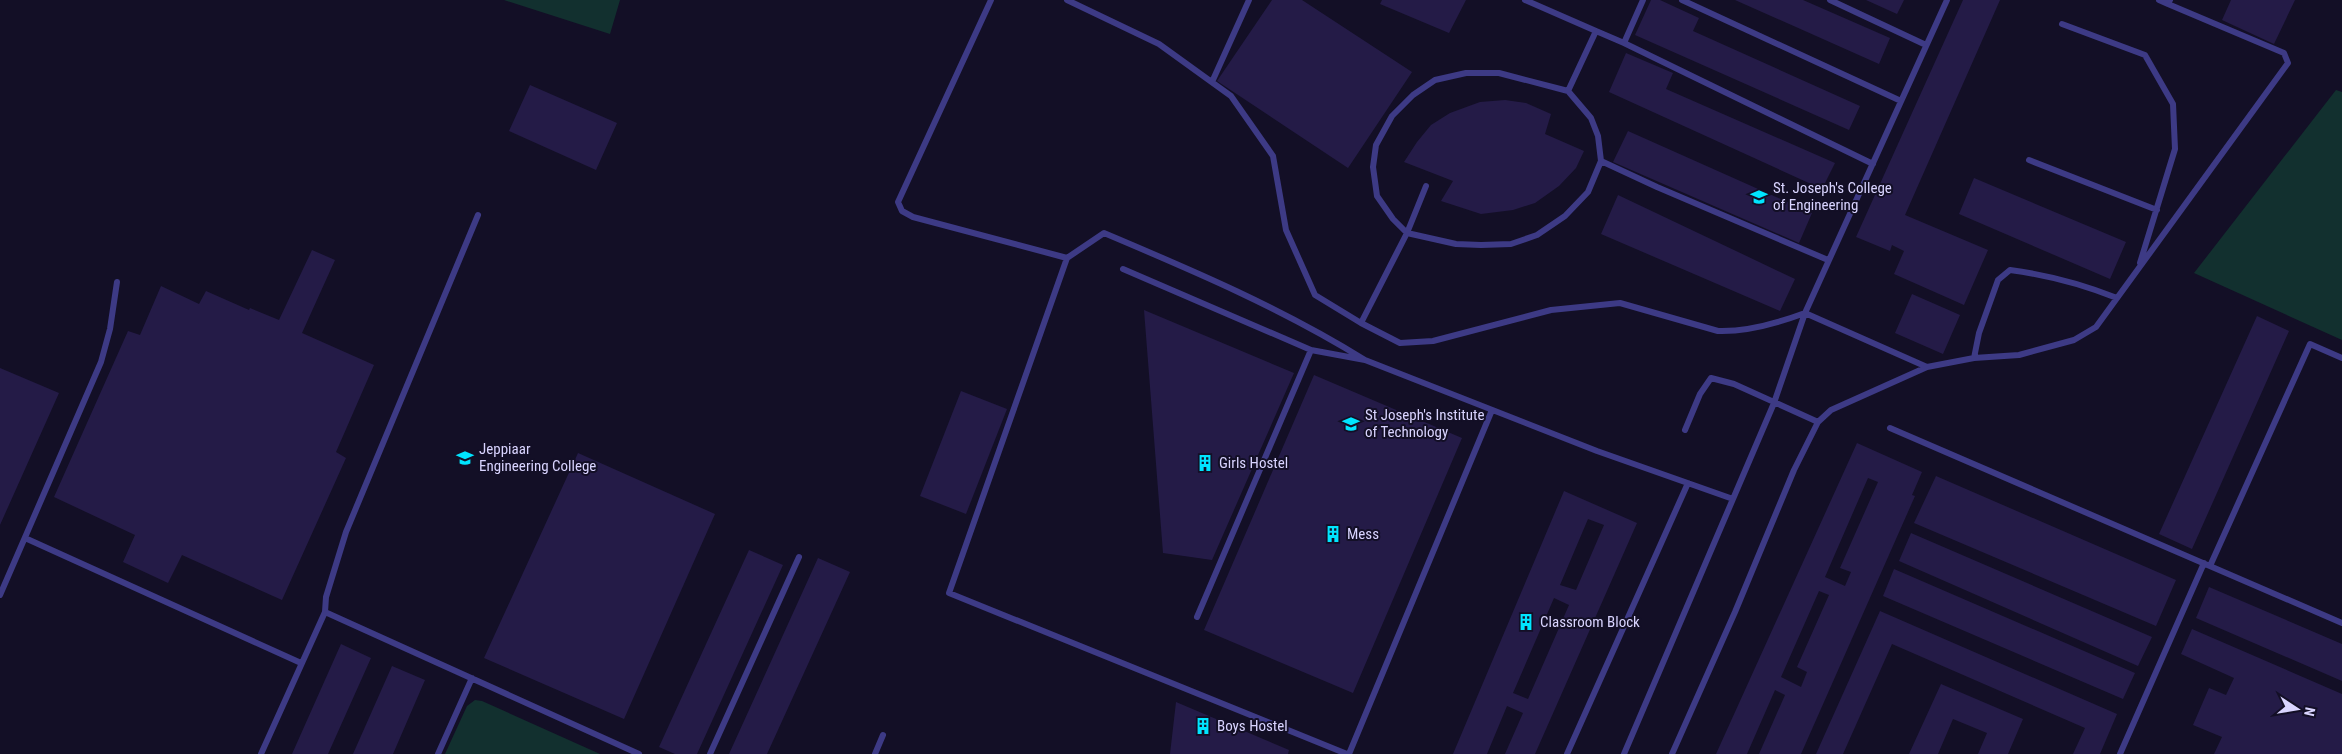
<svg xmlns="http://www.w3.org/2000/svg" width="2342" height="754" font-family="'Roboto Condensed',sans-serif">
	<style>
		.green { fill: #12302f }
		.building { fill: #241b47; fill-rule: evenodd }
		.lines { fill: none; stroke-linecap: round; stroke-linejoin: round }
		.service { stroke: #3d3a85; stroke-width: 6 }
		.labels { text-anchor: middle; dominant-baseline: central; stroke-width: 4; stroke-linejoin: round; paint-order: stroke }
		.poi-label { font-size: 15px; fill: #d9d4ff; stroke: #130f26; text-anchor: start }
	</style>
	<rect width="100%" height="100%" fill="#130f26"/>
	<!-- green -->
	<path class="green" d="M 504,0 L 620,0 L 610,34 Z
		M 2336,90 L 2342,92 L 2342,340 L 2194,273 Z
		M 475,700 L 482,701 L 600,754 L 445,754 L 467,706 Z"/>
	<!-- building -->
	<path class="building" d="M 1272,0 L 1302,0 L 1412,72 L 1348,168 L 1217,81 Z
		M 1382,0 L 1466,0 L 1449,33 L 1380,4 Z
		M 1651,0 L 1660,0 L 1699,18 L 1693,31 L 1860,106 L 1849,130 L 1635,35 Z
		M 1735,0 L 1803,0 L 1890,38 L 1879,64 Z
		M 1866,0 L 1904,0 L 1897,14 Z
		M 1963,0 L 2000,0 L 1905,215 L 1988,250 L 1964,305 L 1894,274 L 1904,251 L 1892,245 L 1890,251 L 1856,237 Z
		M 2231,0 L 2295,0 L 2274,44 L 2222,20 Z
		M 1626,53 L 1673,73 L 1666,89 L 1835,163 L 1822,189 L 1609,92 Z
		M 530,85 L 617,123 L 596,170 L 509,131 Z
		M 1505,100 L 1526,103 L 1551,114 L 1545,134 L 1584,151 L 1576,168 L 1559,186 L 1535,203 L 1513,210 L 1481,214 L 1441,201 L 1453,181 L 1404,162 L 1417,142 L 1431,125 L 1450,113 L 1480,102 Z
		M 1628,131 L 1812,213 L 1799,243 L 1613,162 Z
		M 1974,178 L 2126,242 L 2110,279 L 1959,214 Z
		M 1618,195 L 1795,279 L 1780,311 L 1601,234 Z
		M 312,250 L 335,260 L 302,333 L 374,365 L 336,452 L 346,458 L 282,600 L 182,555 L 168,583 L 123,562 L 135,535 L 54,497 L 128,331 L 140,335 L 161,286 L 199,304 L 206,291 L 249,310 L 250,308 L 279,320 Z
		M 1912,294 L 1960,315 L 1943,354 L 1895,333 Z
		M 1144,310 L 1294,373 L 1212,560 L 1163,553 Z
		M 2257,316 L 2289,331 L 2192,549 L 2159,534 Z
		M 0,368 L 59,393 L 0,525 Z
		M 1314,375 L 1462,438 L 1353,693 L 1204,630 Z
		M 961,391 L 1007,409 L 966,514 L 920,496 Z
		M 1857,443 L 1922,472 L 1912,495 L 1915,496 L 1801,754 L 1759,754 L 1785,695 L 1775,690 L 1747,754 L 1716,754 ZM 1868,478 L 1878,482 L 1840,568 L 1851,572 L 1845,586 L 1825,577 ZM 1819,591 L 1829,595 L 1797,667 L 1807,672 L 1801,687 L 1781,677 Z
		M 578,453 L 715,514 L 624,719 L 484,658 Z
		M 1936,476 L 2176,580 L 2156,626 L 1914,523 Z
		M 1564,491 L 1637,523 L 1535,754 L 1505,754 L 1523,713 L 1507,706 L 1487,754 L 1453,754 ZM 1588,519 L 1604,525 L 1576,590 L 1560,585 ZM 1554,598 L 1569,605 L 1528,699 L 1513,693 Z
		M 1911,533 L 2152,637 L 2138,666 L 1899,561 Z
		M 749,550 L 783,565 L 697,754 L 675,754 L 659,747 Z
		M 818,558 L 850,572 L 767,754 L 729,754 Z
		M 1894,569 L 2135,673 L 2123,699 L 1883,596 Z
		M 2209,587 L 2342,644 L 2342,681 L 2196,618 Z
		M 1880,611 L 2117,714 L 2100,754 L 2073,754 L 2085,728 L 1892,644 L 1843,754 L 1816,754 Z
		M 2192,629 L 2342,694 L 2342,754 L 2214,754 L 2222,737 L 2193,725 L 2209,688 L 2226,695 L 2234,678 L 2181,654 Z
		M 341,644 L 371,658 L 328,754 L 292,754 Z
		M 392,666 L 425,680 L 393,754 L 353,754 Z
		M 1941,684 L 2023,719 L 2008,754 L 1978,754 L 1987,733 L 1953,719 L 1938,754 L 1909,754 Z
		M 1176,702 L 1289,750 L 1288,754 L 1170,754 Z"/>
	<g class="lines">
		<!-- service -->
		<path class="service" d="M 991,0 L 898,202 L 902,211 L 913,217 L 1067,258
			M 1067,0 L 1159,44 L 1231,96 L 1273,156 L 1286,230 L 1315,295 L 1361,323 L 1400,343 L 1433,341 L 1551,310 L 1620,303 L 1718,331 C 1747,332 1778,323 1805,313 L 1927,367
			M 1525,0 L 1596,31 L 1568,91
			M 1682,0 L 1901,101
			M 1830,0 L 1926,45
			M 2159,0 L 2168,4 L 2170,0
			M 2062,24 L 2145,55 L 2173,104 L 2175,149 L 2140,263
			M 1596,31 L 1624,43 L 1643,0
			M 1624,43 L 1873,164
			M 1466,73 L 1499,73 L 1568,91 L 1591,118 L 1598,136 L 1601,161 L 1588,192 L 1565,216 L 1537,235 L 1511,244 L 1481,245 L 1456,244 L 1407,233 L 1393,219 L 1377,196 L 1373,167 L 1376,145 L 1392,116 L 1413,95 L 1435,80 Z
			M 1212,82 L 1249,0
			M 2029,160 L 2157,210
			M 1601,161 L 1657,187 L 1828,260
			M 1123,269 L 1311,350 L 1365,360 L 1597,451 L 1733,499
			M 1361,323 L 1407,233 L 1426,186
			M 1974,358 L 1979,333 L 1998,280 L 2010,270 C 2048,275 2082,284 2117,298
			M 1890,428 L 2342,623
			M 1685,430 L 1700,394 L 1711,378 L 1734,384 L 1818,422
			M 25,538 L 301,663
			M 2210,566 L 2310,344 L 2342,358
			M 0,595 L 101,362 L 110,329 L 117,282
			M 325,612 L 639,754
			M 1197,617 L 1311,350
			M 261,754 L 325,612 L 326,597 L 346,532 L 478,215
			M 438,754 L 472,678
			M 710,754 L 799,557
			M 875,754 L 883,735
			M 1347,754 L 949,593 L 1067,258 L 1104,233 C 1194,271 1281,308 1365,360
			M 1349,754 L 1492,410
			M 1567,754 L 1688,483
			M 1624,754 L 1774,403 L 1805,313 L 1947,0
			M 1672,754 L 1735,612 L 1794,470 L 1818,422 L 1831,410 L 1927,367 L 1974,358 L 2019,355 L 2074,340 L 2096,327 L 2288,63 L 2284,53 L 2168,4
			M 2120,754 L 2204,563"/>
	</g>
	<!-- icons -->
	<defs>
		<g id="university-bare" transform="scale(1.35)"><path d="M0-5L7-2L0 1L-7-2ZM-4 1L0 2.5L4 1V4Q0 6-4 4Z" fill="#00e5ff" stroke="#130f26" stroke-width="2.5" paint-order="stroke"/></g>
		<g id="building-bare" transform="scale(1.35)"><path d="M-4-6H4V6H1V3H-1V6H-4ZM-2.5-4.3h1.7v1.8h-1.7ZM.8-4.3h1.7v1.8H.8ZM-2.5-1h1.7V.8h-1.7ZM.8-1h1.7V.8H.8Z" fill="#00e5ff" stroke="#130f26" stroke-width="2.5" paint-order="stroke"/></g>
	</defs>
	<g fill-rule="evenodd">
		<use href="#university-bare" x="1759" y="197"/>
		<use href="#university-bare" x="1351" y="424"/>
		<use href="#university-bare" x="465" y="458"/>
		<use href="#building-bare" x="1205" y="463"/>
		<use href="#building-bare" x="1333" y="534"/>
		<use href="#building-bare" x="1526" y="622"/>
		<use href="#building-bare" x="1203" y="726"/>
	</g>
	<g class="labels">
		<!-- poi labels -->
		<g class="poi-label">
			<text x="1773" y="188">St. Joseph's College<tspan x="1773" dy="17">of Engineering</tspan></text>
			<text x="1365" y="415">St Joseph's Institute<tspan x="1365" dy="17">of Technology</tspan></text>
			<text x="479" y="449">Jeppiaar<tspan x="479" dy="17">Engineering College</tspan></text>
			<text x="1219" y="463">Girls Hostel</text>
			<text x="1347" y="534">Mess</text>
			<text x="1540" y="622">Classroom Block</text>
			<text x="1217" y="726">Boys Hostel</text>
		</g>
	</g>
	<!-- north arrow -->
	<g transform="translate(2297 709) rotate(102)" stroke="#130f26" stroke-width="4" paint-order="stroke">
	<path d="M0-4L9 19L0 12L-9 19Z" fill="#d9d4ff"/>
	<text y="-8" font-size="14" font-weight="bold" text-anchor="middle" fill="#d9d4ff">N</text>
	</g>
</svg>
